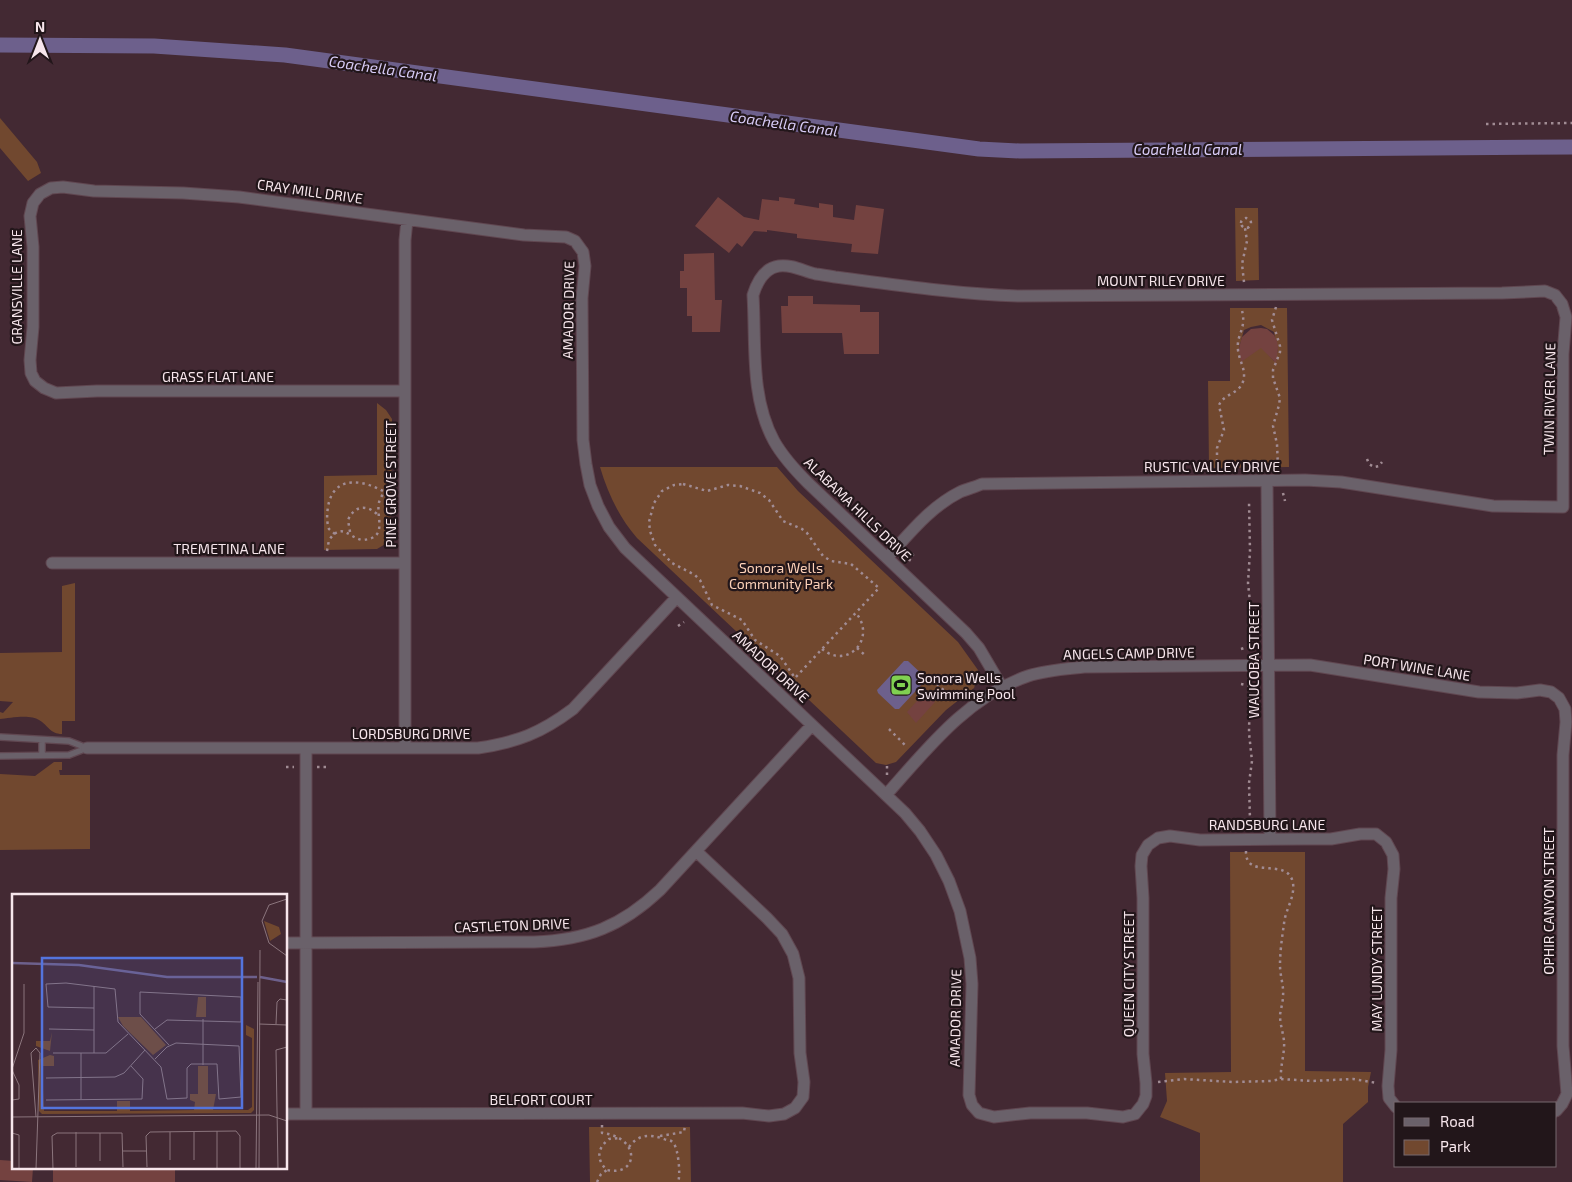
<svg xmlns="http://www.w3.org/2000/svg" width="1572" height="1182" font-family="'Exo 2',sans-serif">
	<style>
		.green { fill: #71482f; fill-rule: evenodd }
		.water { fill: #6d608c }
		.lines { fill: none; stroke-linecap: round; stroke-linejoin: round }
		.canal { stroke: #6d608c; stroke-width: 15 }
		.building { fill: #744240 }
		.lane-casing { stroke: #604751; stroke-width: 8 }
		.street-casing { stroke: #604751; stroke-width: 13 }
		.path { stroke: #a18c94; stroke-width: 2.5; stroke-dasharray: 2.5 4; stroke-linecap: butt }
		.lane { stroke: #6a616a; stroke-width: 5.5 }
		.street { stroke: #6a616a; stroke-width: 11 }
		.labels { text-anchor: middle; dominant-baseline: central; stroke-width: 4.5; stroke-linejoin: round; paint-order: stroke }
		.street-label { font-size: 14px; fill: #f7e6ec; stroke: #22161a }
		.park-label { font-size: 14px; fill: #fdd1b8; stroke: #22161a }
		.poi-label { font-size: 14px; fill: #f7e6ec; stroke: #22161a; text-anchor: start }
		.water-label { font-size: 15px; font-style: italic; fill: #d8ccf7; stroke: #22161a }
		.inset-river { fill: none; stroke: #6d608c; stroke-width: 2.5 }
		.inset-road { fill: none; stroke: #8b757d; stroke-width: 1 }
		.view { fill: #5474dd; fill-opacity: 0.15; stroke: #5474dd; stroke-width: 2.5 }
		.inset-edge { fill: none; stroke: #f7e6ec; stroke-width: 2.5 }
	</style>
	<rect width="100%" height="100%" fill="#432933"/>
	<!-- green -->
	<path class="green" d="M 0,118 L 37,162 L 41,173 L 28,181 L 0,148 Z
		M 1235,208 L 1258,208 L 1259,280 L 1236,281 Z
		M 1230,308 L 1287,308 L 1289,467 L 1209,468 L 1208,381 L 1230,381 ZM 1261,325 L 1274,332 C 1275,343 1281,349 1274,361 L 1254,339 L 1243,360 L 1239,348 L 1244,330 L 1251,327 Z
		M 377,403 L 386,410 L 392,419 L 391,537 L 387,543 L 377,549 L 324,550 L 324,476 L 377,475 Z
		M 600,467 L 777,467 L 798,491 L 958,642 L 978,670 L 978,676 L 974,688 L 946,710 L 896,762 L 886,765 L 876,763 L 637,538 C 619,517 608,494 600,467 Z
		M 75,583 L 75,721 L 62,721 L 62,734 C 50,734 48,725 39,720 C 31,714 9,718 0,719 L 0,712 L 3,713 L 13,702 L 0,701 L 0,653 L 62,652 L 62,586 Z
		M 54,762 L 62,762 L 62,770 L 59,770 L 60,775 L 90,775 L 90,849 L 0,850 L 0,774 L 35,776 Z
		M 1230,852 L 1305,852 L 1305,1071 L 1371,1072 L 1368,1087 L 1368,1102 L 1343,1124 L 1343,1182 L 1200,1182 L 1200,1133 L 1160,1117 L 1167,1101 L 1165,1073 L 1231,1072 Z
		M 589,1127 L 690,1127 L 691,1182 L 590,1182 Z"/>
	<!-- water -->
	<path class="water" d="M 904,661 L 908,661 L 925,677 L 925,681 L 899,709 L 895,709 L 878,693 L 877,690 Z"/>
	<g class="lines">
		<!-- canal -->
		<path class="canal" d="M 0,45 L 154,46 L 285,55 L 979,149 L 1020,151 L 1572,147"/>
	</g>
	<!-- building -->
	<path class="building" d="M 718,197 L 744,217 L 759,220 L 762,199 L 779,201 L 779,197 L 795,199 L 794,204 L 819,208 L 819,203 L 833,205 L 833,217 L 854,220 L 856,205 L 884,209 L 878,254 L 851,252 L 852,244 L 797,238 L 797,234 L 767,230 L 767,232 L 754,231 L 742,247 L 737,243 L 729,253 L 695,226 Z
		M 714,253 L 715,300 L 722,300 L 720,332 L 692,332 L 692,316 L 687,316 L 687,288 L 680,288 L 680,271 L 684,271 L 684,254 Z
		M 788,296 L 813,296 L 813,304 L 860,305 L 860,312 L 879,312 L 879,354 L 844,354 L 842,333 L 782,333 L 781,306 L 788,306 Z
		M 1261,328 L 1267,329 L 1274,335 L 1277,341 L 1278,348 L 1276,363 L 1261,348 L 1241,362 L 1239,348 L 1242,337 L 1251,329 Z
		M 925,692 L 935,702 L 916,723 L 907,712 Z
		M 0,1160 L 14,1161 L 14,1168 L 33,1168 L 32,1182 L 0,1180 Z
		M 53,1168 L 175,1168 L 175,1182 L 53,1182 Z"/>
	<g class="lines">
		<!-- lane casing -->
		<g class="lane-casing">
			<path id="lane" d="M 0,737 L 69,741 L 87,748
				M 42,755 L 42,740
				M 0,756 L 69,755 L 87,748"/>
		</g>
		<!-- street casing -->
		<g class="street-casing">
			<path id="street" d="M 405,391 L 97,391 L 56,393 L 44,388 L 35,381 L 31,373 L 30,360 L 33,327 L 33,247 L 30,216 L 33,203 L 40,194 L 51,188 L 63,187 L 94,191 L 183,193 L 239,197 L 524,235 L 566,237 L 575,241 L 583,252 L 585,266 L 582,298 L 583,440 L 586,464 L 590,485 L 598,506 L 609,527 L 625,548 L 905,813 L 920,831 L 936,855 L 949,881 L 960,911 L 970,958 L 972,984 L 969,1095 L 972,1105 L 979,1113 L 994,1117 L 1030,1113 L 1087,1113 L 1123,1117 L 1135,1114 L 1143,1104 L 1146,1096 L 1146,1083 L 1143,1054 L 1143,898 L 1141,866 L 1142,855 L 1148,845 L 1158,838 L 1170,836 L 1200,840 L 1303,839 L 1331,839 L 1360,834 L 1376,834 L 1386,842 L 1393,855 L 1394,869 L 1391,898 L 1391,1050 L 1388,1086 L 1389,1098 L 1396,1107
				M 1267,481 L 1270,839
				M 887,558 C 909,534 930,507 960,492 C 967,489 975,487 982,484 L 1305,480 L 1341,482 L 1493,506 L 1563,507 L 1563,354 L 1566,317 L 1562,304 L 1555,295 L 1545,291 L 1502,293 L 1018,296 C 957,294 896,285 835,277 C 829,276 823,275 816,274 C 805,272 792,264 779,266 C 764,268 757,282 753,295 C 756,343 750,397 774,441 C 783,457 795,470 808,483 L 966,633 L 979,648 L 1002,687
				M 52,563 L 405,563
				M 87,748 L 478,748 C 518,742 541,733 573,709 L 677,597
				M 405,748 L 405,240 L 407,220
				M 886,795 C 927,749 967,697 1028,676 C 1046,670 1065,669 1084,667 L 1310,665 L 1479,692 L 1517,693 L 1540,690 L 1551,692 L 1559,698 L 1565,709 L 1566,722 L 1563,755 L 1563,1046 L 1567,1094 L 1562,1104 L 1556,1111
				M 286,943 L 534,942 C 587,940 622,926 660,890 L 812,725
				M 286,1114 L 742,1113 L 769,1116 L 784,1114 L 795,1108 L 803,1097 L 804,1082 L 800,1053 L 799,978 L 793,954 L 782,934 L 767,918 L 696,851
				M 306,1114 L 306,748"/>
		</g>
		<!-- path -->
		<path class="path" d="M 1486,124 L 1572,123
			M1241 223a5 5 0 1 1 10 0a5 5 0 1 1-10 0Z
			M 1244,282 L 1242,264 L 1247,241 L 1245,228
			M 1276,307 L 1272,320 L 1280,346 L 1280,352 L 1273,370 L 1273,378 L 1280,398 L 1279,405 L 1273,426 L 1277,444 L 1278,468
			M 1367,459 L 1369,464 L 1374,467 L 1379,466 L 1382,462
			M 1217,468 L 1217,448 L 1224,430 L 1219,405 C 1224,394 1237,394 1242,384 C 1248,372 1239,361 1238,350 C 1236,333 1248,329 1241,307
			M 683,484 L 707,491 L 728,485 L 740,486 L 760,493 L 769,500 L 783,521 L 802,529 L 807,533 L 823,556 L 831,561 L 851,564 L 879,588 L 795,678 L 780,656 L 755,640 L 742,620 L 712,605 L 700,580 L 695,575 L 672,563 L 655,545 L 650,531 L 649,522 L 654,503 L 662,491 L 674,485 Z
			M 1283,493 L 1285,501
			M 350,532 L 348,520 C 354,506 366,504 377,514
			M 335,534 L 329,529 C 326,520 327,511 329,502 C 337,474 365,481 385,492
			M 327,551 L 329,540 C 342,522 348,537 362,540 C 396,538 366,506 386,492 L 394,492
			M 909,561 L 913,555 L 910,552
			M 678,626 L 684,622
			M 857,648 L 866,656
			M 822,649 C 847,670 877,639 856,613
			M 1241,649 L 1250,646 L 1250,602 L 1248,583 L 1250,551 L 1249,501
			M 937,684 L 952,698
			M 1241,684 L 1250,686 L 1249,733 L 1252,761 L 1249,783 L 1250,820 L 1242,821
			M 889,729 L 906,746
			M 286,767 L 294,767
			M 317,767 L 328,767
			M 887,775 L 887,766
			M 1249,829 L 1250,820
			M 1246,851 C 1245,881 1288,856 1293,883 C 1295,898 1285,910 1284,924 C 1282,937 1280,952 1280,965 C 1280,976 1284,986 1283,996 C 1283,1002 1281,1008 1280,1015 C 1280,1024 1283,1032 1284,1041 C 1285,1053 1280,1066 1281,1079
			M 1158,1082 L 1184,1079 L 1233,1082 L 1271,1081 L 1281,1079 L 1312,1081 L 1353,1079 L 1377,1083
			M 602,1125 L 602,1133 C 641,1137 639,1177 607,1170 C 596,1160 597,1148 609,1139 L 620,1138
			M 660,1136 L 684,1132 L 685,1125
			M 629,1147 C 638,1134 650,1134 664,1139 C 668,1141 671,1139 674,1144 C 678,1149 681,1175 678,1182
			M 597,1182 L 601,1174 L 607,1170"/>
		<!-- lane -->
		<use href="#lane" class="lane"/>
		<!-- street -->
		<use href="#street" class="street"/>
	</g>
	<!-- icons -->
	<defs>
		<g id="stadium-square" transform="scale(1.125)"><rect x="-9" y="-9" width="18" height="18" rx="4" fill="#80d051" stroke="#22161a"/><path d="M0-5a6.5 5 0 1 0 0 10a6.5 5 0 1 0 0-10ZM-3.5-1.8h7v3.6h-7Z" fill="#111"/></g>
	</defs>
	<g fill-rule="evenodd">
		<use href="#stadium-square" x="901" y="685"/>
	</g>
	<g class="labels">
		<!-- street labels -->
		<g class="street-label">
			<text transform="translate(310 191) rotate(8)">CRAY MILL DRIVE</text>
			<text x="1161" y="280">MOUNT RILEY DRIVE</text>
			<text transform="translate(16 287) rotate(-90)">GRANSVILLE LANE</text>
			<text transform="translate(568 310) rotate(-89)">AMADOR DRIVE</text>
			<text x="218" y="376">GRASS FLAT LANE</text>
			<text transform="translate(1549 399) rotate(-89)">TWIN RIVER LANE</text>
			<text x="1212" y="466">RUSTIC VALLEY DRIVE</text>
			<text transform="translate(390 484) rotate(-90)">PINE GROVE STREET</text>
			<text transform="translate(858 509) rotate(44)">ALABAMA HILLS DRIVE</text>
			<text x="229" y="548">TREMETINA LANE</text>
			<text transform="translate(1129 653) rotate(-1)">ANGELS CAMP DRIVE</text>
			<text transform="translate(1253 660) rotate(-90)">WAUCOBA STREET</text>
			<text transform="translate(771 666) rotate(43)">AMADOR DRIVE</text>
			<text transform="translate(1417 667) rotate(9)">PORT WINE LANE</text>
			<text x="411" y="733">LORDSBURG DRIVE</text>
			<text x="1267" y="824">RANDSBURG LANE</text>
			<text transform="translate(1548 901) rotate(-90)">OPHIR CANYON STREET</text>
			<text transform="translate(512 925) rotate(-2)">CASTLETON DRIVE</text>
			<text transform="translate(1376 969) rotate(-90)">MAY LUNDY STREET</text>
			<text transform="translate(1128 974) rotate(-90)">QUEEN CITY STREET</text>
			<text transform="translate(955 1018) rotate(-89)">AMADOR DRIVE</text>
			<text x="541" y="1099">BELFORT COURT</text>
		</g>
		<!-- park labels -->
		<g class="park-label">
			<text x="781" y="567">Sonora Wells<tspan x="781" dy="16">Community Park</tspan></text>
		</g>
		<!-- poi labels -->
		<g class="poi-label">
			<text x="917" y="677">Sonora Wells<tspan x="917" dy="16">Swimming Pool</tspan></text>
		</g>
		<!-- water labels -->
		<g class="water-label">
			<text transform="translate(383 68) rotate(8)">Coachella Canal</text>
			<text transform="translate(784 123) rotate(8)">Coachella Canal</text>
			<text x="1188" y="149">Coachella Canal</text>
		</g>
	</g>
	<!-- overview -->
	<g transform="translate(12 894)">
		<rect width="275" height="275" fill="#432933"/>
		<path d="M 252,27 L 267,33 L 269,40 L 258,47 ZM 186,103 L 194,103 L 194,123 L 184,123 ZM 106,123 L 129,123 L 154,151 L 141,161 L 111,132 ZM 234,131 L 242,135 L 242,216 L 239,219 L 30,220 L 27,217 L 26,166 L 38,161 L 42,162 L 42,172 L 30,172 L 32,217 L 105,217 L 105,207 L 118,207 L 118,217 L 182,216 L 183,208 L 178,206 L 178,200 L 186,200 L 186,172 L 196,172 L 196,200 L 204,200 L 201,216 L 236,216 L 240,213 L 240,144 L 234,141 ZM 40,138 L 38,157 L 24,152 L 24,147 L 38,147 Z" fill="#71482f"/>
		<path class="inset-river" d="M 0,69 L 67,71 L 155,83 L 245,83M 248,83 L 275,88"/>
		<path class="inset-road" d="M 275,5 L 257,11 L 250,27 L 257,49 L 275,62M 82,114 L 36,113 L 34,90 L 54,89 L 103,95 L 106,128 L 149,173 L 155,205 L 175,204 L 175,174 L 179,170 L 205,170 L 207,205 L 229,203 L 227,152 L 164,149 L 155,153 L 143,165M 191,125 L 191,171M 247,130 L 275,131M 264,130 L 265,108 L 268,105 L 275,106M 37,135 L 82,136M 143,135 L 155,126 L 229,128 L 229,103 L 128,98 L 128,120 L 157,151M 41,159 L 94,159 L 116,140M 82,159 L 82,92M 0,175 L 12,139 L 12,90M 0,176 L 7,191 L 7,205 L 0,206M 34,184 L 103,183 L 112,179 L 133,156M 69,205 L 69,159M 34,206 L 130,205 L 131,185 L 119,172M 0,223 L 257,221 L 275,227M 24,223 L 19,159 L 24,154 L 28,159 L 24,275M 205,237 L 205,275M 64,238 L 64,273M 182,238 L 182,266M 0,239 L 7,241 L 7,275M 88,239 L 88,267M 111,257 L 134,257M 158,266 L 158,238M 135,273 L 134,242 L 138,238 L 224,237 L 228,242 L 228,275M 41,275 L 40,242 L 45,239 L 110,239 L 111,273M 244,275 L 246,88M 247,275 L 248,56M 266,275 L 264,156 L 275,153"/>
		<path class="view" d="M 30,64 L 230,64 L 230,214 L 30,214 Z"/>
		<rect width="275" height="275" class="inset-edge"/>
	</g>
	<!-- legend -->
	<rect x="1394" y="1102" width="162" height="65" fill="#22161a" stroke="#77696e"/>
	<rect x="1404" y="1118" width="25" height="8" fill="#6a616a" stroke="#77696e"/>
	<text x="1440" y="1127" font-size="15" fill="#f7e6ec">Road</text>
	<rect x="1404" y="1140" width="25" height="15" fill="#71482f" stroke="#77696e"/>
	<text x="1440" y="1152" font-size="15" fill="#f7e6ec">Park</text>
	<!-- north arrow -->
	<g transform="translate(40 40)" stroke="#22161a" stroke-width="4" paint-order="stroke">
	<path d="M0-4L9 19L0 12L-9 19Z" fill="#f7e6ec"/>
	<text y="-8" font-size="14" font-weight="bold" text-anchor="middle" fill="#f7e6ec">N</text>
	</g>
</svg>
